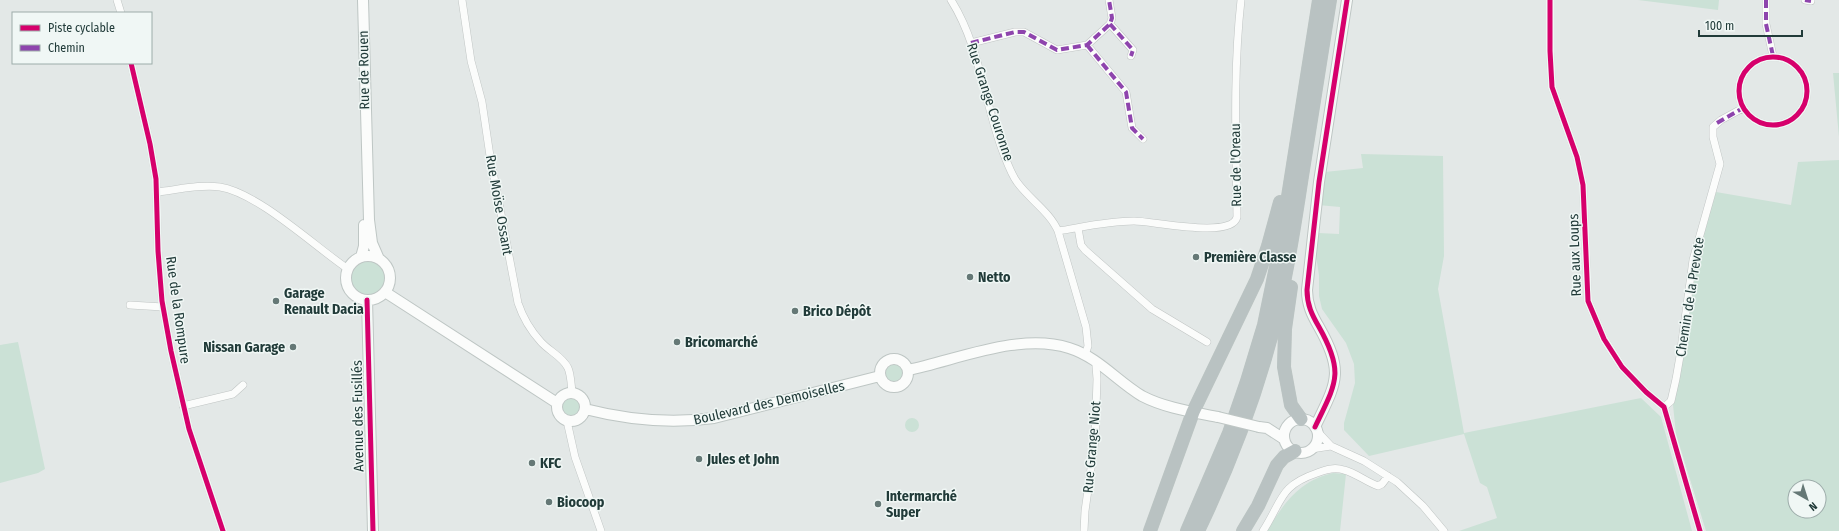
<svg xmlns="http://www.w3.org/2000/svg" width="1839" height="531" font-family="'Fira Sans Condensed',sans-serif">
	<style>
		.green { fill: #cbe1d6; fill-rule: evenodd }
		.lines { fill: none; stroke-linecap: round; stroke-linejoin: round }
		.street-casing { stroke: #c0c5c4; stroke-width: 8 }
		.secondary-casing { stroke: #bec6c4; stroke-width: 12 }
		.highway-casing { stroke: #bcc5c3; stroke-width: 14 }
		.street { stroke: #fbfcfb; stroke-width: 7 }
		.secondary { stroke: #fbfcfb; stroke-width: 10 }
		.highway { stroke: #b9c2c2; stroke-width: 13 }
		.secondary-bridge-casing { stroke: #bec6c4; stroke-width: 12; stroke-linecap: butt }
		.secondary-bridge { stroke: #fbfcfb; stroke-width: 10 }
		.quiet { stroke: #8e44ad; stroke-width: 4; stroke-dasharray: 8 4; stroke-linecap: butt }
		.cycleway-casing { stroke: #f0f7f5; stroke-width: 8 }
		.cycleway { stroke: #d6006c; stroke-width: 5 }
		.poi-dot { fill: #657876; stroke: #f0f7f5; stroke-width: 1.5 }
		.labels { text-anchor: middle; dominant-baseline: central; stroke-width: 3; stroke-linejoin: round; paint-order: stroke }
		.street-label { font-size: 14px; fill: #213b39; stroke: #f0f7f5 }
		.poi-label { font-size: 14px; font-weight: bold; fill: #213b39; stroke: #f0f7f5; text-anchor: start }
	</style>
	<rect width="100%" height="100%" fill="#e3e8e7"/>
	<!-- green -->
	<path class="green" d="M 1638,0 L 1719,0 L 1718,10 Z
		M 1833,73 L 1839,73 L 1839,137 Z
		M 1361,154 L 1443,156 L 1444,256 L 1438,289 L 1464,433 L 1641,398 L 1661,417 L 1692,531 L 1459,531 L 1497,518 L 1487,487 L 1480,483 L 1464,434 L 1369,456 L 1344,430 L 1344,423 L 1355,383 L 1354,364 L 1346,343 L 1322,309 L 1319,296 L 1319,275 L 1316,256 L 1318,233 L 1339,234 L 1340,207 L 1318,205 L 1325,172 L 1363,168 Z
		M 1839,160 L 1839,531 L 1706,531 L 1676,434 L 1673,405 L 1684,355 L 1698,253 L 1716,192 L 1791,205 L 1798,162 ZM 1795,487 L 1819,487 L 1819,511 L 1795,511 Z
		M351 278a17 17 0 1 1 34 0a17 17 0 1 1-34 0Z
		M 18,342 L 45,469 L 38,473 L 0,483 L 0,345 Z
		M885 374a10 10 0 1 1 20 0a10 10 0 1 1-20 0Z
		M560 406a10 10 0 1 1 20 0a10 10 0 1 1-20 0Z
		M905 425a7 7 0 1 1 14 0a7 7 0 1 1-14 0Z
		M 1333,473 L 1346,474 L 1340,531 L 1267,531 C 1284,503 1299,481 1333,473 Z"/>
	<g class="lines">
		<!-- street casing -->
		<g class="street-casing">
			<path id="street" d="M 117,0 L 121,13
				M 462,0 L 471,61 L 482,102 L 490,156 L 518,303 C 523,318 530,330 541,342 C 549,351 563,357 568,368 C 571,375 571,384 572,392
				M 951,0 C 980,46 984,102 1003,152 C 1007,162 1011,174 1017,182 C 1029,199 1050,212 1058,231 L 1086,327 L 1088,346 L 1085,355
				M 1550,0 L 1550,51 L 1552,87 L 1577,157 L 1583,185 L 1588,301 L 1604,339 L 1622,367 L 1646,392 L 1664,407 L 1700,531
				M 1766,0 L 1766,24 L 1773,56
				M 1805,0 L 1811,1
				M 1110,24 L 1133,50 L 1131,56
				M 971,43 L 1015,32 L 1024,32 L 1057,50 L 1087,45 L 1110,24 L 1112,18 L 1109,0
				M 1087,45 L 1126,92 L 1132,128 L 1143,139
				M1739 91a34 34 0 1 1 68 0a34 34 0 1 1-68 0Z
				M 131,63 L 150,144 L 156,179 L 158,251 L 162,301 L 171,351 L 189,429 L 223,531
				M 156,192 C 177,190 199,184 220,187 C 258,193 314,246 348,269
				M 1078,228 L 1081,245 L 1085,250 L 1152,309 L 1207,342
				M 1058,231 C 1083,227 1108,221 1134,221 C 1153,221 1232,239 1237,217 C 1236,144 1233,72 1241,0
				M 130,305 L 163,307
				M 183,406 L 233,394 L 243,385
				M 1664,407 L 1671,401 L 1676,379 L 1680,356 L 1693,260 L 1720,164 L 1713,137 L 1713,127 L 1721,120 L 1743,108
				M 567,421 L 575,457 L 601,531
				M 1316,430 L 1331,446 L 1364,461 L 1397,482 L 1423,506 L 1444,531
				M 1311,449 L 1331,446
				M 1084,531 L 1085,511 L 1095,440 L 1097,379 L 1096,366 L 1097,362
				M 1263,531 C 1283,500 1279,486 1317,473 C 1327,469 1335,467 1344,470 C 1356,473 1366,482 1378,486 L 1382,484 L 1388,476"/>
		</g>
		<!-- secondary casing -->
		<g class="secondary-casing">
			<path id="secondary" d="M 363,0 L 369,220 L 372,243 L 379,259
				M346 278a22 22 0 1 1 44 0a22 22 0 1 1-44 0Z
				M 361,257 L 364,246 L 364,225
				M 385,292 L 557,403
				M 367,300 L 373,531
				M880 373a14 14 0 1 1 28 0a14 14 0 1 1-28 0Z
				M 908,370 C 957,360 1020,332 1069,348 C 1098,357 1117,381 1142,396 C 1165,408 1193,412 1218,417
				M557 407a14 14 0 1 1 28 0a14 14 0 1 1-28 0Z
				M 585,409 C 628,420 670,424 714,418 L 880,376
				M1284 436a17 17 0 1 1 34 0a17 17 0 1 1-34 0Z
				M 1259,427 L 1267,428 L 1284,439
				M 1315,427 C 1336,383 1345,373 1319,327 C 1312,315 1307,305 1307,290 L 1319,182 L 1347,0"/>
		</g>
		<!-- highway casing -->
		<g class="highway-casing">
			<path id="highway" d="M 1291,287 L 1285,329 L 1284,367 L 1291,405 L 1301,419
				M 1150,531 L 1193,412 L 1257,279 L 1268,246 L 1280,202
				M 1187,531 L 1229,433 L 1247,381 L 1264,325 L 1280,247 L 1319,0
				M 1198,531 C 1233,458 1262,381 1280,301 C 1290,258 1296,214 1303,170 C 1312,113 1321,57 1330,0
				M 1243,531 L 1258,506 L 1277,465 L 1284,457 L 1295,451"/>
		</g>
		<!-- street -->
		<use href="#street" class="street"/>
		<!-- secondary -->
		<use href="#secondary" class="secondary"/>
		<!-- highway -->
		<use href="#highway" class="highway"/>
		<!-- secondary-bridge casing -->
		<g class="secondary-bridge-casing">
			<path id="secondary-bridge" d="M 1218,417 L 1259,427"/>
		</g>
		<!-- secondary-bridge -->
		<use href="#secondary-bridge" class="secondary-bridge"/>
		<!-- quiet -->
		<path class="quiet" d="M 1766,0 L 1766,24 L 1773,56
			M 1805,0 L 1811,1
			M 1110,24 L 1133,50 L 1131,56
			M 971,43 L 1015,32 L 1024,32 L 1057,50 L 1087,45 L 1110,24 L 1112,18 L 1109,0
			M 1087,45 L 1126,92 L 1132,128 L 1143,139
			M 1717,123 L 1743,108"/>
		<!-- cycleway casing -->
		<g class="cycleway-casing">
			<path id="cycleway" d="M 1550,0 L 1550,51 L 1552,87 L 1577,157 L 1583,185 L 1588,301 L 1604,339 L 1622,367 L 1646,392 L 1664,407 L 1700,531
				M1739 91a34 34 0 1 1 68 0a34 34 0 1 1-68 0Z
				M 131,63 L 150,144 L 156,179 L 158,251 L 162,301 L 171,351 L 189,429 L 223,531
				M 367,300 L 373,531
				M 1315,427 C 1336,383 1345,373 1319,327 C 1312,315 1307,305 1307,290 L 1319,182 L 1347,0"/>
		</g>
		<!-- cycleway -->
		<use href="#cycleway" class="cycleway"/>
	</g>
	<!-- markers -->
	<g class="poi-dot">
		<circle cx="1196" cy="257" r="4"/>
		<circle cx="970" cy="277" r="4"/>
		<circle cx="276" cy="301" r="4"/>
		<circle cx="795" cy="311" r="4"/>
		<circle cx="677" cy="342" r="4"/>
		<circle cx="293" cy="347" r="4"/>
		<circle cx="699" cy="459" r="4"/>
		<circle cx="532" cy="463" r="4"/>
		<circle cx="549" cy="502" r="4"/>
		<circle cx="878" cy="504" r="4"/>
	</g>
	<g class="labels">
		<!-- street labels -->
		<g class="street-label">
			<text transform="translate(364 70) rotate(-91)">Rue de Rouen</text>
			<text transform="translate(990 102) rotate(72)">Rue Grange Couronne</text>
			<text transform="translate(1236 165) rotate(-91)">Rue de l'Oreau</text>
			<text transform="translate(499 205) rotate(80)">Rue Moïse Ossant</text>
			<text transform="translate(1575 255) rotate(-92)">Rue aux Loups</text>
			<text transform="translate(1690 297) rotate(-81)">Chemin de la Prevote</text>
			<text transform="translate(178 310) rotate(82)">Rue de la Rompure</text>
			<text transform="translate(769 403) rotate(-13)">Boulevard des Demoiselles</text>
			<text transform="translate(358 416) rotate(-91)">Avenue des Fusillés</text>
			<text transform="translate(1092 447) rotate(-85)">Rue Grange Niot</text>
		</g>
		<!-- poi labels -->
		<g class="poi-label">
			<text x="1204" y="257">Première Classe</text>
			<text x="978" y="277">Netto</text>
			<text x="284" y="293">Garage<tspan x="284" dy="16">Renault Dacia</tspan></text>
			<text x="803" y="311">Brico Dépôt</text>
			<text x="685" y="342">Bricomarché</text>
			<text x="285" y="347" text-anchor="end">Nissan Garage</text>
			<text x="707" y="459">Jules et John</text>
			<text x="540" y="463">KFC</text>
			<text x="886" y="496">Intermarché<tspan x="886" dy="16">Super</tspan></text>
			<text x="557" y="502">Biocoop</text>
		</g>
	</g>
	<!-- legend -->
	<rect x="12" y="12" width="140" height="52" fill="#f0f7f5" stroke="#9dacaa"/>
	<rect x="20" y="25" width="20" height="6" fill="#d6006c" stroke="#9dacaa"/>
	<text x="48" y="32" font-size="12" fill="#213b39">Piste cyclable</text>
	<rect x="20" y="45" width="20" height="6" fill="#8e44ad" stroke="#9dacaa"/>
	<text x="48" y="52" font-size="12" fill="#213b39">Chemin</text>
	<!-- north arrow -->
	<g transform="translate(1807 499) rotate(141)"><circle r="19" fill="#f0f7f5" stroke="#9dacaa"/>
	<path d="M0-3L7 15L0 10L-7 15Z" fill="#657876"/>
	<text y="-6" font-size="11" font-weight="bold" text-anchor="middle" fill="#213b39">N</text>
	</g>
	<!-- scale -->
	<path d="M1699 30v6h103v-6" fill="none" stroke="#213b39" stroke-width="2"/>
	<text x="1705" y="30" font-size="12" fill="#213b39" stroke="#f0f7f5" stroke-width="3" paint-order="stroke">100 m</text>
</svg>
